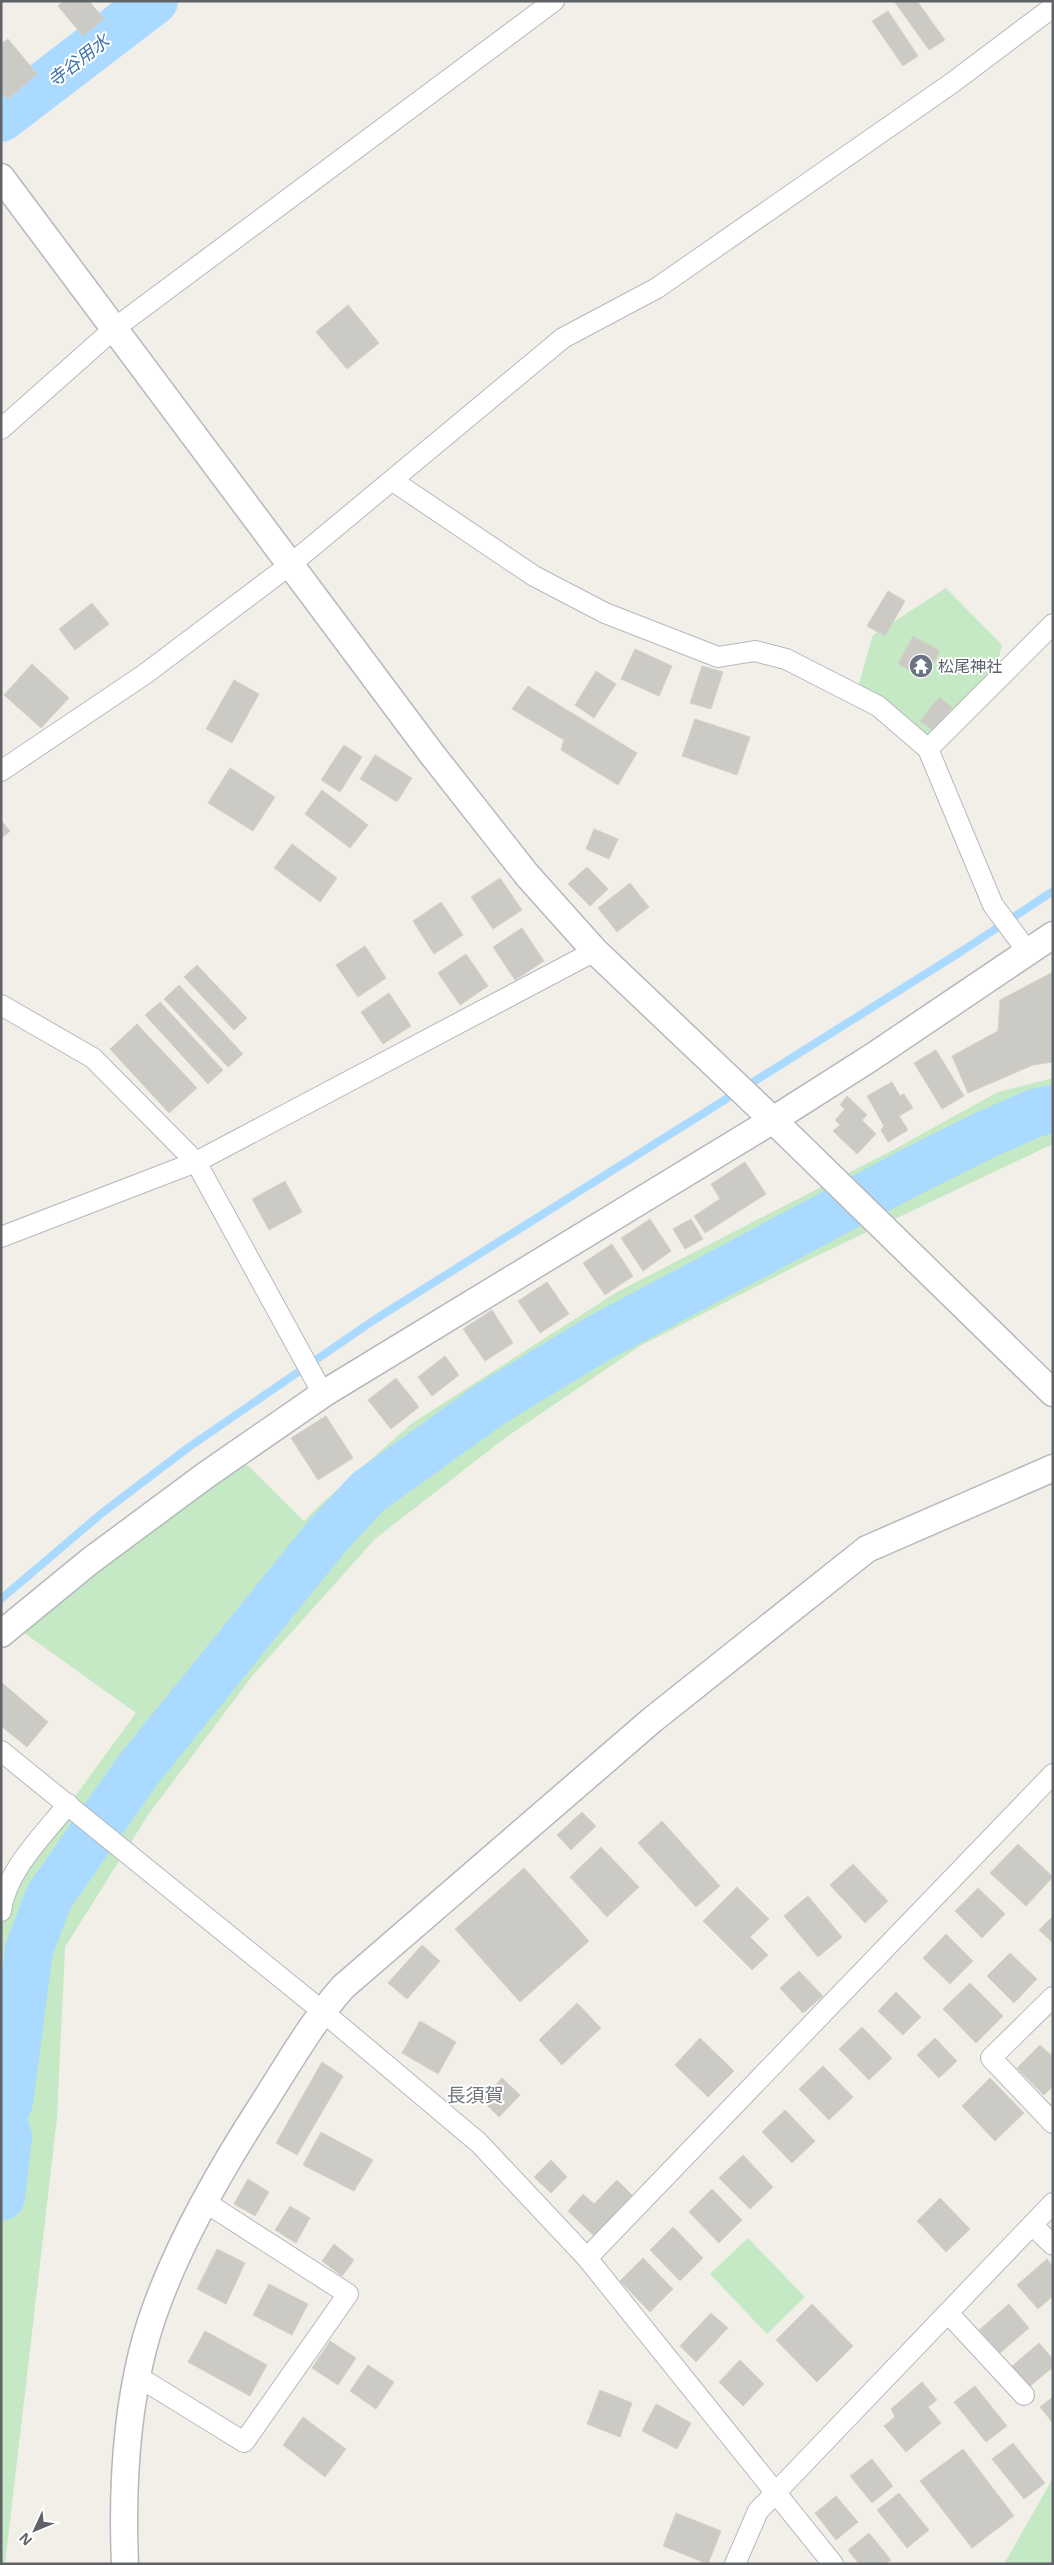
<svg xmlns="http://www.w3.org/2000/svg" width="1054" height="2565" font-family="'Open Sans','Noto Sans JP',sans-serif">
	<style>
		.green { fill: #c5e8c5 }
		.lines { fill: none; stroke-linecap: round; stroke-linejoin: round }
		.stream { stroke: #aadaff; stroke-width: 8 }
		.river { stroke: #aadaff; stroke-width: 48 }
		.building { fill: #cccac5; stroke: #d6d1c6 }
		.minor-casing { stroke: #b5b8bc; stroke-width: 22 }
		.tertiary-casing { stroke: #b5b8bc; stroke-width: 29 }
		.minor { stroke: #fff; stroke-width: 20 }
		.tertiary { stroke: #fff; stroke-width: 26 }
		.labels { text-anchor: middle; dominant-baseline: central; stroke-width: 4; stroke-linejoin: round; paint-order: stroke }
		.worship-label { font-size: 16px; fill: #5b616d; stroke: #fff; text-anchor: start }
		.water-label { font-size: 18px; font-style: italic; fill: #4174aa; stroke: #fff }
		.quarter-label { font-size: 19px; fill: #70757a; stroke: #fff }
	</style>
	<rect width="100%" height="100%" fill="#f1efe8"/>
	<!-- green -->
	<path class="green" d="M 946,588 L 1002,645 L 992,685 L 928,749 L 856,694 L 873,635 Z
		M 1053,1078 L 1053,1144 L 804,1262 L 640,1346 L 505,1438 L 375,1539 L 253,1675 L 148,1815 L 65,1947 L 57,2118 L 5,2564 L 1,2564 L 1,1927 L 8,1888 L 136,1713 L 16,1627 L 236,1454 L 304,1521 L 319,1506 L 411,1424 L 617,1292 L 893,1150 L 998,1092 Z
		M 748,2238 L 805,2297 L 767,2334 L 710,2274 Z
		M 1053,2478 L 1053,2564 L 1004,2564 Z"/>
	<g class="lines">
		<!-- stream -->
		<path class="stream" d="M 1,1599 L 102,1513 L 189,1447 L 374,1320 L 962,951 L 1053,891"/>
		<!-- river -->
		<path class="river" d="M 1,118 L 154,1
			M 1,2197 L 8,2137 L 2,2116 L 9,2102 L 29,1950 L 49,1897 L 138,1770 L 328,1535 L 368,1492 L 492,1403 L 599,1338 L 909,1173 L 987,1134 L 1035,1113 L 1053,1109"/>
	</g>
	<!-- building -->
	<path class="building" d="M 63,1 L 89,1 L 104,19 L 83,36 L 58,6 Z
		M 894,1 L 917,1 L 945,40 L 929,50 Z
		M 888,11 L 918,56 L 903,66 L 872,21 Z
		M 8,39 L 37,74 L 8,99 L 1,91 L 1,44 Z
		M 348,305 L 379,343 L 347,369 L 316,332 Z
		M 888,591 L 905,601 L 885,636 L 867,626 Z
		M 92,603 L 109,624 L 75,650 L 59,629 Z
		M 913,636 L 940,651 L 926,679 L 898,664 Z
		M 635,649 L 672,666 L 659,696 L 621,679 Z
		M 32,664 L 69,698 L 41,728 L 4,695 Z
		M 702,666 L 723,672 L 711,709 L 690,703 Z
		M 596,671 L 616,684 L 594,718 L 575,705 Z
		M 234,680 L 259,694 L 232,743 L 206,729 Z
		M 528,686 L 637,753 L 618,785 L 561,750 L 564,740 L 512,709 Z
		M 939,697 L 952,707 L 934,731 L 920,721 Z
		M 695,719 L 750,737 L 737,775 L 682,756 Z
		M 344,745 L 362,757 L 340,792 L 321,780 Z
		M 375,755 L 412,778 L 397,802 L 360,779 Z
		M 230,768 L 275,797 L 253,831 L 208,803 Z
		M 322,790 L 368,825 L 350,848 L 305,814 Z
		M 1,820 L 10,831 L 1,839 Z
		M 594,829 L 618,839 L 609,859 L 586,849 Z
		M 292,844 L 337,878 L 320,902 L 274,868 Z
		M 587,867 L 608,889 L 590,906 L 568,884 Z
		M 500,878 L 522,910 L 493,929 L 471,897 Z
		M 630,883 L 649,907 L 617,932 L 598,908 Z
		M 441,902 L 463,935 L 434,954 L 413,921 Z
		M 522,928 L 544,961 L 515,980 L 493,947 Z
		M 365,946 L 386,978 L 358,997 L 336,965 Z
		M 466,954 L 488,986 L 460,1005 L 438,973 Z
		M 197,965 L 247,1018 L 234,1030 L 184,977 Z
		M 1053,972 L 1053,1062 L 1033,1065 L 968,1093 L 952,1056 L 998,1031 L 1000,1000 Z
		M 179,985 L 243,1054 L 228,1067 L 164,999 Z
		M 389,993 L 411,1026 L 383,1044 L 361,1012 Z
		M 160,1002 L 223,1070 L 208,1084 L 145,1015 Z
		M 137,1024 L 197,1088 L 169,1113 L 110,1049 Z
		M 936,1050 L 964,1096 L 942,1109 L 914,1063 Z
		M 892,1082 L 900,1096 L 904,1094 L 913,1108 L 899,1116 L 908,1130 L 888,1142 L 881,1130 L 884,1126 L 867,1096 Z
		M 847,1096 L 867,1115 L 862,1120 L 876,1134 L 857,1154 L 833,1131 L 840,1125 L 835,1120 L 845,1109 L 840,1105 Z
		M 745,1162 L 766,1194 L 705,1233 L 694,1216 L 720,1199 L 711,1184 Z
		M 285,1181 L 302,1212 L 269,1230 L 252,1199 Z
		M 650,1219 L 671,1251 L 643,1271 L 621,1238 Z
		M 691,1219 L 703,1239 L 685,1249 L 673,1229 Z
		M 612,1244 L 633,1276 L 605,1295 L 583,1263 Z
		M 547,1282 L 569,1314 L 540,1333 L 518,1301 Z
		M 492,1310 L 513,1343 L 485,1361 L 463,1329 Z
		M 445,1356 L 459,1375 L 432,1396 L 418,1377 Z
		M 396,1378 L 419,1407 L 391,1429 L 368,1400 Z
		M 326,1416 L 353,1458 L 318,1480 L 291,1438 Z
		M 1,1682 L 48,1722 L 27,1747 L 1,1726 Z
		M 582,1812 L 596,1826 L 571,1850 L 557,1835 Z
		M 662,1821 L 720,1886 L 696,1907 L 638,1843 Z
		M 1018,1844 L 1053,1877 L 1026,1906 L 990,1873 Z
		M 601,1847 L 639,1887 L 607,1917 L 570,1877 Z
		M 853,1864 L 888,1901 L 865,1923 L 830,1885 Z
		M 524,1868 L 589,1941 L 520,2002 L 455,1929 Z
		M 737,1887 L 769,1919 L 750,1937 L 768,1955 L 752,1970 L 703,1921 Z
		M 978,1888 L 1005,1914 L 982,1938 L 955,1911 Z
		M 808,1896 L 842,1937 L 818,1957 L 784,1916 Z
		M 1053,1916 L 1053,1943 L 1039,1930 Z
		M 946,1934 L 973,1961 L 950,1984 L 923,1958 Z
		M 422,1945 L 440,1961 L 407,1999 L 388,1983 Z
		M 1010,1953 L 1037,1979 L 1014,2003 L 987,1976 Z
		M 799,1971 L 823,1996 L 803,2013 L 780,1988 Z
		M 970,1983 L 1003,2016 L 976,2043 L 943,2009 Z
		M 896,1992 L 921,2017 L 903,2035 L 878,2011 Z
		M 577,2003 L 601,2028 L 562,2065 L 539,2040 Z
		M 420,2021 L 456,2042 L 438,2074 L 402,2053 Z
		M 862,2027 L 892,2058 L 869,2080 L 839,2049 Z
		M 700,2038 L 734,2071 L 708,2097 L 675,2065 Z
		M 935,2038 L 957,2061 L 939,2078 L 917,2055 Z
		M 1040,2045 L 1053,2057 L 1053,2086 L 1044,2095 L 1017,2068 Z
		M 322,2062 L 343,2076 L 297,2155 L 276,2143 Z
		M 823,2066 L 853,2097 L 829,2120 L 799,2089 Z
		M 502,2078 L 520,2095 L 499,2117 L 482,2100 Z
		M 990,2078 L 1024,2113 L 995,2141 L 962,2106 Z
		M 785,2110 L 815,2141 L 792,2163 L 762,2132 Z
		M 321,2132 L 373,2160 L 354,2191 L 303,2165 Z
		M 743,2155 L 773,2187 L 750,2209 L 719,2178 Z
		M 551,2160 L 567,2177 L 551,2193 L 534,2177 Z
		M 248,2179 L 269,2192 L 255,2216 L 234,2204 Z
		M 617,2180 L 633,2196 L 594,2236 L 568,2211 L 583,2194 L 594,2204 Z
		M 712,2189 L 742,2220 L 719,2243 L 689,2212 Z
		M 940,2198 L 970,2229 L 946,2252 L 917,2221 Z
		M 290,2206 L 310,2218 L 296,2243 L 275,2230 Z
		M 673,2227 L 703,2258 L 680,2281 L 650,2250 Z
		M 334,2244 L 354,2260 L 342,2276 L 322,2261 Z
		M 217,2249 L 245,2263 L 226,2304 L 197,2289 Z
		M 643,2258 L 673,2289 L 650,2312 L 620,2281 Z
		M 1047,2259 L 1053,2267 L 1053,2296 L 1038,2309 L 1017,2285 Z
		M 269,2284 L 308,2304 L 292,2335 L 253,2315 Z
		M 812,2304 L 853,2346 L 817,2382 L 776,2340 Z
		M 1009,2304 L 1029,2328 L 1000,2353 L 979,2330 Z
		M 711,2313 L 728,2328 L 696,2362 L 680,2346 Z
		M 205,2331 L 267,2365 L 250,2396 L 188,2362 Z
		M 330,2341 L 356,2358 L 338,2385 L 312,2368 Z
		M 1039,2343 L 1053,2359 L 1053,2367 L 1029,2387 L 1011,2367 Z
		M 740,2360 L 764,2384 L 743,2406 L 719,2382 Z
		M 368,2365 L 394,2382 L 376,2409 L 350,2391 Z
		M 922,2382 L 937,2400 L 928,2407 L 941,2423 L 906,2452 L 884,2426 L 895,2417 L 891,2409 Z
		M 975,2386 L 1007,2426 L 986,2442 L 954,2402 Z
		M 600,2390 L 632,2403 L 620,2437 L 587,2424 Z
		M 1053,2397 L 1053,2423 L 1040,2407 Z
		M 656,2404 L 691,2423 L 677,2449 L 642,2431 Z
		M 303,2417 L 346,2449 L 325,2477 L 283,2445 Z
		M 1013,2443 L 1045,2483 L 1024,2499 L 992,2459 Z
		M 963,2449 L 1014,2516 L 972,2548 L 920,2481 Z
		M 872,2459 L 893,2486 L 872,2503 L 850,2476 Z
		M 899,2493 L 929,2530 L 907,2548 L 877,2510 Z
		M 836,2496 L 858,2522 L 836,2540 L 815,2513 Z
		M 676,2513 L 721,2531 L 708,2564 L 663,2546 Z
		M 869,2533 L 891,2560 L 886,2564 L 859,2564 L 848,2550 Z"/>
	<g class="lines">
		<!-- minor casing -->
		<g class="minor-casing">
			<path id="minor" d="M 1,429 L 115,328 L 554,1
				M 393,481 L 534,576 L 605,613 L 718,657 L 755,651 L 786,659 L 878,706 L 928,749 L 993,905 L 1028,952
				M 928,749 L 1053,624
				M 1,771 L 145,674 L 291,564 L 563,338 L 657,288 L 952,83 L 1053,7
				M 1,1005 L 93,1058 L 196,1162 L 323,1394
				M 1,1237 L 196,1162 L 595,951
				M 1,1751 L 322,2011 L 479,2143 L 587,2258 L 833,2564
				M 1,1911 C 6,1870 44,1835 68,1804
				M 1053,1997 L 991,2058 L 1053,2123
				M 1032,2225 L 1053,2245
				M 587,2258 L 1053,1774
				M 948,2313 L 1024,2395
				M 137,2376 L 244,2442 L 348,2294 L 205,2202
				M 735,2564 L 758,2511 L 1053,2203"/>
		</g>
		<!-- tertiary casing -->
		<g class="tertiary-casing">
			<path id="tertiary" d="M 1,177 L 431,753 L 527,875 L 595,951 L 773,1120 L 1053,1393
				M 1,1634 L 90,1561 L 206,1475 L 323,1394 L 773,1120 L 872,1057 L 1053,935
				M 125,2564 C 122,2493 125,2423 142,2353 C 162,2271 218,2173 264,2102 C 289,2063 312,2022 343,1987 L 652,1720 L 867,1549 L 1053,1468"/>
		</g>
		<!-- minor -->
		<use href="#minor" class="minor"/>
		<!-- tertiary -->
		<use href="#tertiary" class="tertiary"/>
	</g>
	<!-- icons -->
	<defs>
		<g id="temple-disc" transform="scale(1.25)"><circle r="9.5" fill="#6b7280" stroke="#fff"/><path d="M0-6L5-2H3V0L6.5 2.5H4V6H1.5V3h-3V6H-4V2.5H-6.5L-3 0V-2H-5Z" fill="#fff"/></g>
	</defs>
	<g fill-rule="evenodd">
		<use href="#temple-disc" x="921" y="666"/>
	</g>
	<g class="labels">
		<!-- worship labels -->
		<g class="worship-label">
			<text x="938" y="666">松尾神社</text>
		</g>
		<!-- water labels -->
		<g class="water-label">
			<text transform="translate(78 60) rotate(-38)">寺谷用水</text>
		</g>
		<!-- quarter labels -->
		<g class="quarter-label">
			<text x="475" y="2095">長須賀</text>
		</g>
	</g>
	<!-- border -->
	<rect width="1054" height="2565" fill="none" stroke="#5f6368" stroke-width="5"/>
	<!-- north arrow -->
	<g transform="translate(35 2530) rotate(226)" stroke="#ffffff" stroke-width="4" paint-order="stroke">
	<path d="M0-4L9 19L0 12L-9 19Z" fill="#5f6368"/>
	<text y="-8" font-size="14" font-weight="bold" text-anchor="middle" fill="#5f6368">N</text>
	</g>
</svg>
